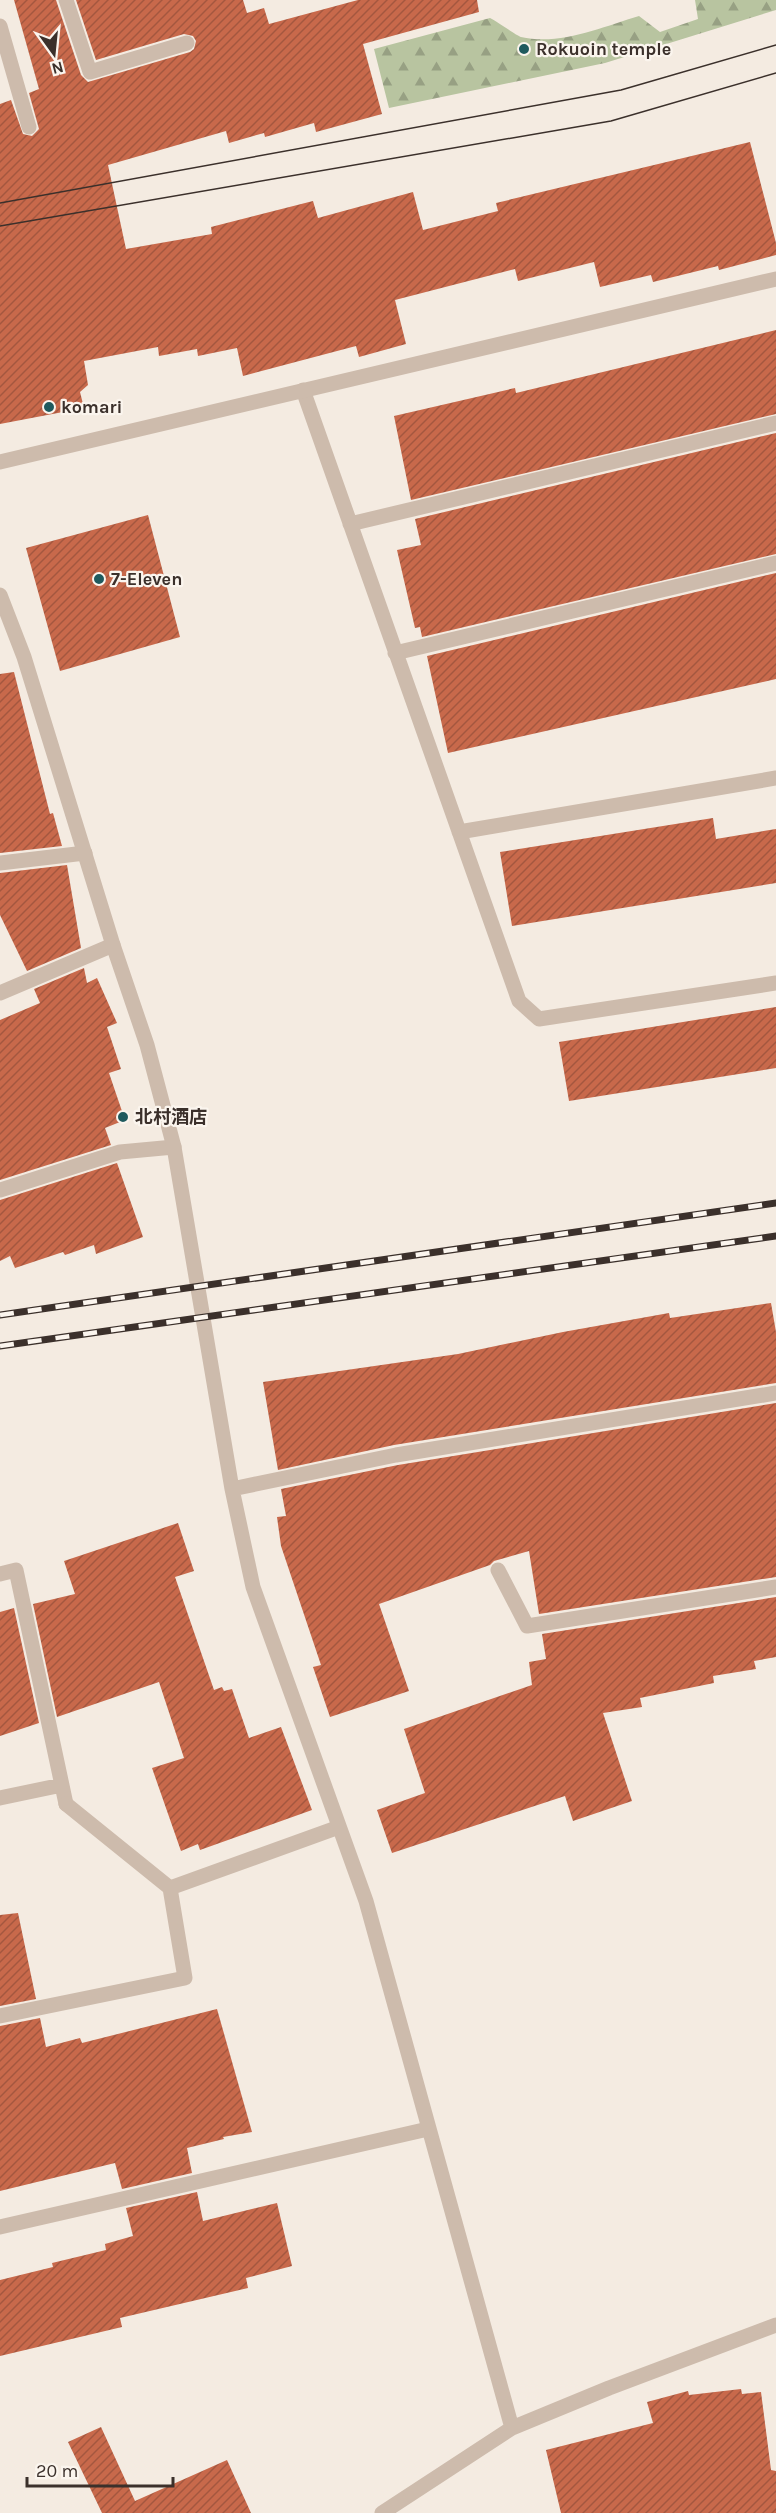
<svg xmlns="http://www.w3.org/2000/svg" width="776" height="2513" font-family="Karla,'Noto Sans JP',sans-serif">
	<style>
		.forest { fill: url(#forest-firs) }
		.building { fill: url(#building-hatch) }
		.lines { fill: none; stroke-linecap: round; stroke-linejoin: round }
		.service { stroke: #cdbbac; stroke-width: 15 }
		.minor { stroke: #cdbbac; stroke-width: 15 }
		.tram { stroke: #3b302b; stroke-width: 1.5 }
		.rail-casing { stroke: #3b302b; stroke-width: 7 }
		.rail { stroke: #fbf5ee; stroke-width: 4.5; stroke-dasharray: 14; stroke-linecap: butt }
		.poi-dot { fill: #1f5a5e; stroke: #fbf5ee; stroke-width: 2 }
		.labels { text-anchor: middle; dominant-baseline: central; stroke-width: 4.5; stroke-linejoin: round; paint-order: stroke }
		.poi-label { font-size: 18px; font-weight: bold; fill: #3b302b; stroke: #fbf5ee; text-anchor: start }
	</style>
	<defs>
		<pattern id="forest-firs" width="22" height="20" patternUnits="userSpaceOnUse" patternTransform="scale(1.5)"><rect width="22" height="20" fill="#b8c4a0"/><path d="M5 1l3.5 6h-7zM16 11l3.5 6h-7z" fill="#97a083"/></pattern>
		<pattern id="building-hatch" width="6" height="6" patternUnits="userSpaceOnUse" patternTransform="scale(1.5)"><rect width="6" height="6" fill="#c8694b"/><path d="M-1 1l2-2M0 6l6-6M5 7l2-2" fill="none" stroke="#a4573f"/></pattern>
	</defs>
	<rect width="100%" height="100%" fill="#f4ebe1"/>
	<!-- forest -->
	<path class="forest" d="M 695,0 L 776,0 L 776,10 L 605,63 L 389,108 L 374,49 L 490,18 C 498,22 517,36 521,37 C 560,46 602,27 639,16 L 660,32 L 698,19 Z"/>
	<!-- building -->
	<path class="building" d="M 14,0 L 56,0 L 81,75 L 88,82 L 190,52 L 194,49 L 196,41 L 193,36 L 184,34 L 96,60 L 76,0 L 243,0 L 247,13 L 264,8 L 269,24 L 358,0 L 477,0 L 479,12 L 363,44 L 382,114 L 316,132 L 314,123 L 265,137 L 264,133 L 229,143 L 226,131 L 108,165 L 126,249 L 212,234 L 211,227 L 313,201 L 318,218 L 413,192 L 423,230 L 498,211 L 496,203 L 750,142 L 776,243 L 776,255 L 719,270 L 718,266 L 653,282 L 651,275 L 600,287 L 594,262 L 518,281 L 515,269 L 395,300 L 406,344 L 359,357 L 356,346 L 243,376 L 237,348 L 198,356 L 197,349 L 159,356 L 158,347 L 84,361 L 88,385 L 80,392 L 84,408 L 0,424 L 0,104 L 11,100 L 23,134 L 32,136 L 39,129 L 29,93 L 39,89 Z
		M 776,330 L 776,414 L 411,500 L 394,416 L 515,388 L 516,393 Z
		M 776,433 L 776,554 L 422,637 L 420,627 L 415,628 L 397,550 L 421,545 L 415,519 Z
		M 148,515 L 180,637 L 60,671 L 26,548 Z
		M 776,573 L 776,679 L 448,753 L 427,656 Z
		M 14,672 L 50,814 L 53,813 L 62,846 L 0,853 L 0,674 Z
		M 713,818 L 716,839 L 776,829 L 776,883 L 512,926 L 500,852 Z
		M 67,865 L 81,948 L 27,971 L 0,915 L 0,873 Z
		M 84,968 L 87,983 L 97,978 L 117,1023 L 107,1027 L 121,1069 L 109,1073 L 125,1120 L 105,1128 L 111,1145 L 0,1180 L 0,1020 L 40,1003 L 34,989 Z
		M 776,1007 L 776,1068 L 569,1101 L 559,1042 Z
		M 117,1163 L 143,1237 L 96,1254 L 94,1245 L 65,1255 L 63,1252 L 15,1268 L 10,1256 L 0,1261 L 0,1200 Z
		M 771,1303 L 776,1332 L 776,1383 L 394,1445 L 278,1470 L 263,1382 L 458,1354 L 563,1332 L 669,1313 L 670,1318 Z
		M 776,1403 L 776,1577 L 539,1614 L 529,1551 L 494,1561 L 490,1565 L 379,1604 L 409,1691 L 330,1717 L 313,1667 L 321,1665 L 281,1546 L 277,1517 L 286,1516 L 281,1489 L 398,1465 Z
		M 178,1523 L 194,1571 L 175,1577 L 214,1690 L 222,1687 L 224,1691 L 232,1689 L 249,1738 L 281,1727 L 312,1810 L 200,1850 L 198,1844 L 181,1851 L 152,1768 L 184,1758 L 159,1682 L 57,1717 L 33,1604 L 75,1594 L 64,1561 Z
		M 776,1597 L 776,1657 L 754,1661 L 756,1669 L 713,1676 L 714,1683 L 640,1698 L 642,1707 L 603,1713 L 632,1801 L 573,1821 L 565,1796 L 392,1853 L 377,1810 L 425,1793 L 404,1729 L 532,1685 L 529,1662 L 546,1659 L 542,1634 Z
		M 14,1608 L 39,1723 L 0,1736 L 0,1612 Z
		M 18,1913 L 36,1999 L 0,2006 L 0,1915 Z
		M 217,2009 L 252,2132 L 223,2137 L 224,2139 L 187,2148 L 192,2173 L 122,2189 L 115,2163 L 0,2191 L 0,2026 L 40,2018 L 46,2047 L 80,2038 L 82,2043 Z
		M 197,2192 L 203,2221 L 277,2203 L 292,2266 L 246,2278 L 248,2288 L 120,2318 L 122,2327 L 0,2356 L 0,2280 L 53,2267 L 52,2263 L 106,2250 L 105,2244 L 133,2236 L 126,2208 Z
		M 741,2389 L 742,2394 L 761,2392 L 771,2470 L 776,2471 L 776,2513 L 561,2513 L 546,2450 L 653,2423 L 647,2402 L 688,2391 L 689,2395 Z
		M 101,2427 L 135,2501 L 227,2460 L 251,2513 L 102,2513 L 68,2442 Z"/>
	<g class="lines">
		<!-- service -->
		<path class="service" d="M 66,0 L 90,72 L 187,43
			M 0,26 L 29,127
			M 303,390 L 519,1001 L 539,1019 L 776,983
			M 350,524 L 776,423
			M 395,653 L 776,563
			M 459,832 L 776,778
			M 0,863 L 85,853
			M 0,993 L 113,945
			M 0,1190 L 120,1152 L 174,1147
			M 498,1570 L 527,1626 L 776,1587
			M 0,1574 L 16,1570 L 66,1804
			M 0,1798 L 62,1785"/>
		<!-- minor -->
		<path class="minor" d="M 0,462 L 776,279
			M 0,595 L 24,657 L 113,945 L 147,1045 L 174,1147 L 232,1489 L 253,1587 L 366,1901 L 512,2428
			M 232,1489 L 396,1455 L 776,1393
			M 66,1804 L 170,1888 L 339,1827
			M 0,2016 L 185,1978 L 170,1888
			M 0,2227 L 428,2129
			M 382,2513 L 512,2428 L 609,2388 L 776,2325"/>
		<!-- tram -->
		<path class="tram" d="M 0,203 L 621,90 L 776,45
			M 0,226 L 611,121 L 776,73"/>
		<!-- rail casing -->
		<g class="rail-casing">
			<path id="rail" d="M 0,1315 L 776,1203
				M 0,1346 L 776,1236"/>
		</g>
		<!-- rail -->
		<use href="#rail" class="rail"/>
	</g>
	<!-- markers -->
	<g class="poi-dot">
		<circle cx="524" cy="49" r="6"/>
		<circle cx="49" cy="407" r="6"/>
		<circle cx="99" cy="579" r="6"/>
		<circle cx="123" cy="1117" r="6"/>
	</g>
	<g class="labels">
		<!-- poi labels -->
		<g class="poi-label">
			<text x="536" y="49">Rokuoin temple</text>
			<text x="61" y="407">komari</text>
			<text x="111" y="579">7-Eleven</text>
			<text x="135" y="1117">北村酒店</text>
		</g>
	</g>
	<!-- north arrow -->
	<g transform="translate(54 54) rotate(165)" stroke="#fbf5ee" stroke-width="4.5" paint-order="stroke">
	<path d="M0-4.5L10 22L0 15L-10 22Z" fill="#3b302b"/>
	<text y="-9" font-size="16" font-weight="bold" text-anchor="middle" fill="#3b302b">N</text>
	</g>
	<!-- scale -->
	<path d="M27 2477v9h146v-9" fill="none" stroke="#3b302b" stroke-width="3"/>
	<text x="36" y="2477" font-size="18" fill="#3b302b" stroke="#fbf5ee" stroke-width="4.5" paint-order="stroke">20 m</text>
</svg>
